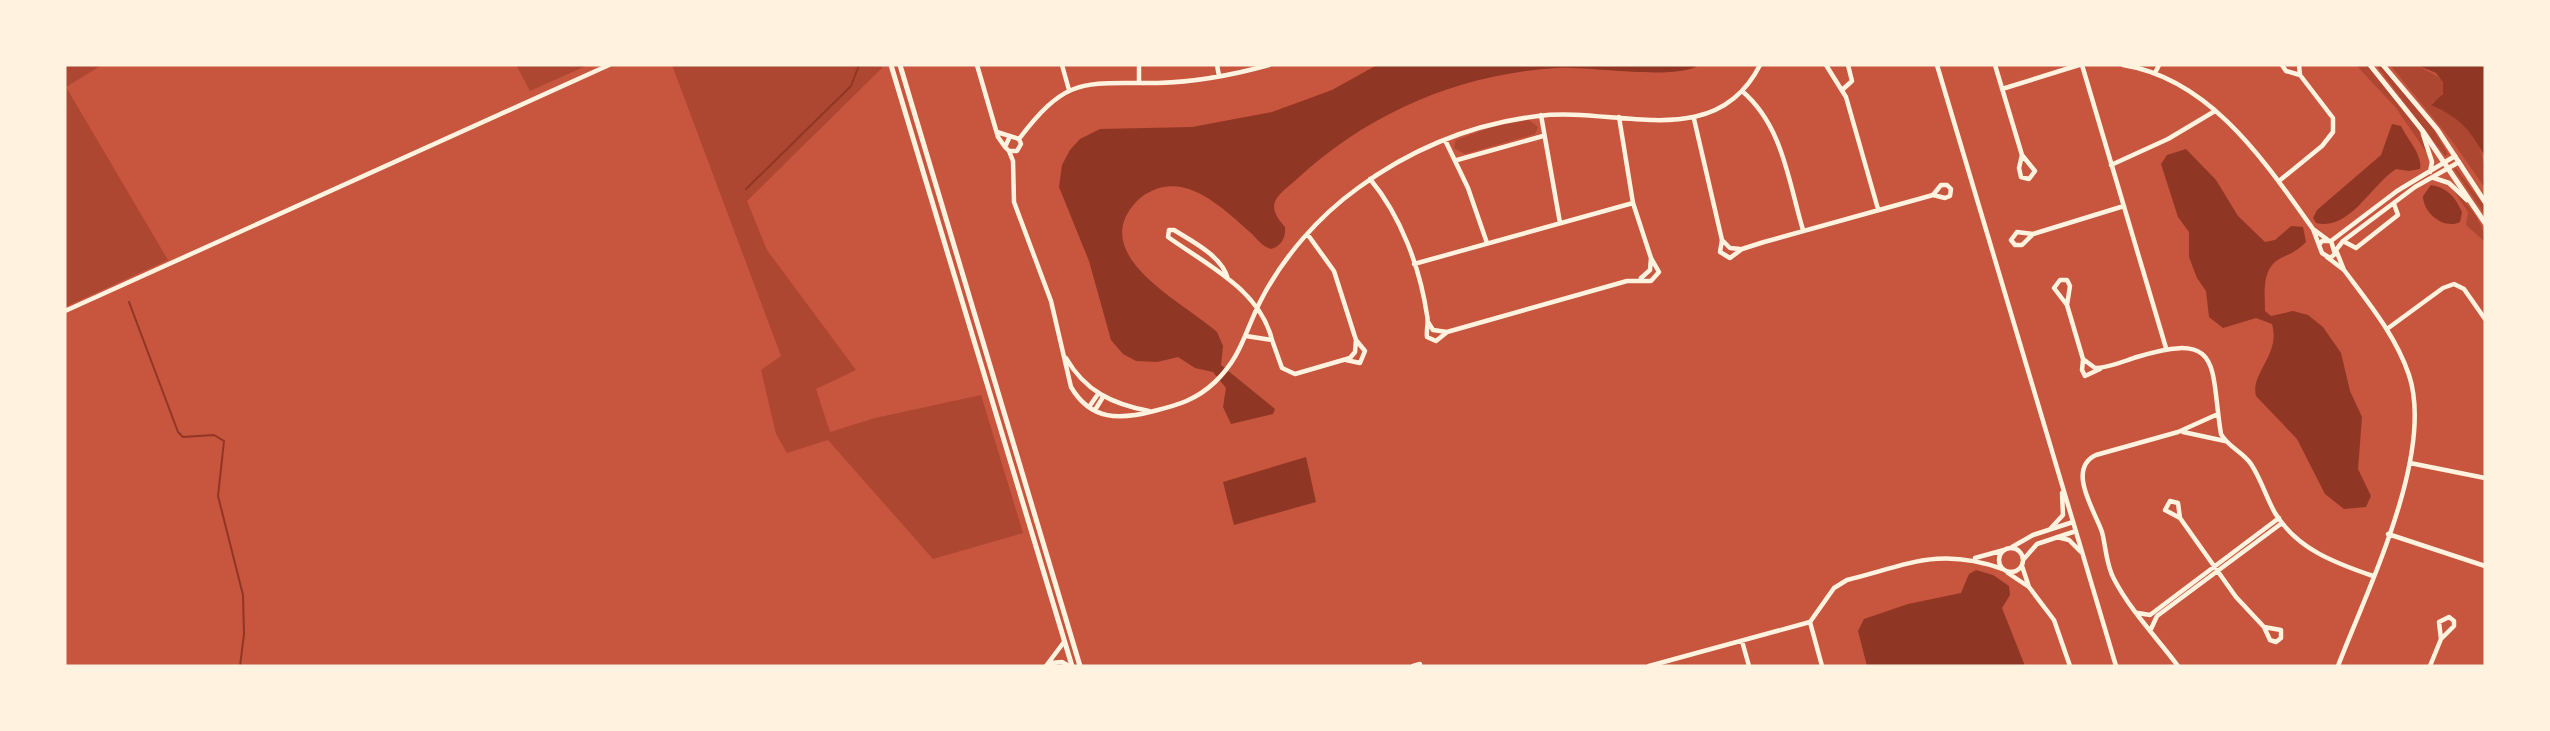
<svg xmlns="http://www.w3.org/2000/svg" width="2550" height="731" font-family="Mulish,sans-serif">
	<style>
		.green { fill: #ae4732 }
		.water { fill: #8f3625 }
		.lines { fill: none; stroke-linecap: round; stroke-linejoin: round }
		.stream { stroke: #8f3625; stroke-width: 2 }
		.minor { stroke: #fff3e0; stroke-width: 4.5 }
		.tertiary { stroke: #fff3e0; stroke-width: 5 }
		.secondary { stroke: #fff3e0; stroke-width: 5 }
	</style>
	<rect width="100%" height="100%" fill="#c8553d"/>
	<!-- green -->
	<path class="green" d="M 65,65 L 102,65 L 66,87 L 168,260 L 65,307 Z
		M 516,65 L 588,65 L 530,91 Z
		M 672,65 L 881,65 L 882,68 L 747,201 L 767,250 L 856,370 L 816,389 L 830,432 L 875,418 L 981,395 L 1023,533 L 933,559 L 828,440 L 787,453 L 776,434 L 761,370 L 781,356 Z
		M 2356,65 L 2367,65 C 2389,91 2419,118 2427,153 L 2396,108 Z
		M 2376,65 L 2381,65 L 2432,127 L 2448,154 L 2445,156 Z
		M 2390,65 L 2417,65 L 2442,79 L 2444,91 L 2438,100 L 2431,103 C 2474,127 2485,139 2485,188 L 2452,141 Z
		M 1529,120 L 1538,127 L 1535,134 L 1465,154 L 1454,148 L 1456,140 L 1492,127 Z
		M 2456,168 L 2485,207 L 2485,215 L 2454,169 Z
		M 2451,187 C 2465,201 2485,222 2485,242 L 2466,225 L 2468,212 Z"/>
	<!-- water -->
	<path class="water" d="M 1377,65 L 1699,65 C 1677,81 1590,66 1557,68 C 1460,74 1370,112 1298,178 C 1278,196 1263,203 1285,227 C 1286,238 1281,246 1271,249 C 1263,247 1257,239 1251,233 C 1233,217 1209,194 1185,188 C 1168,183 1148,189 1136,202 C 1086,256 1185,303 1217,332 L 1223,346 L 1221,365 L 1275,409 L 1273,414 L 1231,424 L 1223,407 L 1226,388 L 1213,372 L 1195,368 L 1178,357 L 1157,362 L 1136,361 L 1123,354 L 1111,340 L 1089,261 L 1059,187 L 1062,165 L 1070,150 L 1080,139 L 1100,129 L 1192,127 L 1272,112 L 1332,90 Z
		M 2417,65 L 2485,65 L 2485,157 C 2471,130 2459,117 2431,105 L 2443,94 L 2443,82 L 2436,73 Z
		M 2392,124 L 2401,126 C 2407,139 2423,155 2420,169 L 2409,171 L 2396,169 C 2370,186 2350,231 2316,223 L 2313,218 L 2317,210 L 2381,155 Z
		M 2186,149 L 2216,180 L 2238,216 L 2265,242 L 2275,240 L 2291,226 L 2303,227 L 2306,242 C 2297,251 2292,253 2281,258 C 2261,268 2265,293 2265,311 L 2271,316 L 2293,311 L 2308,315 L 2323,327 L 2341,353 L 2350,391 L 2362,417 L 2358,469 L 2371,496 L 2366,507 L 2344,509 L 2325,494 L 2297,439 L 2256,396 C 2250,373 2281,355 2272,324 L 2256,318 L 2223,328 L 2209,317 L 2206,291 L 2197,278 L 2189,257 L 2189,232 L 2178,217 L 2161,164 L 2167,155 Z
		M 2431,185 C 2447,187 2456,198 2462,212 L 2460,222 C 2444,230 2423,213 2423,196 Z
		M 1306,457 L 1316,502 L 1234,525 L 1223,482 Z
		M 1976,570 L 1993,575 L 2009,586 L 2010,595 L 2002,608 L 2025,666 L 1867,666 L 1858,631 L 1864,619 L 1908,604 L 1961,593 L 1969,574 Z"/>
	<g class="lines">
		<!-- stream -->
		<path class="stream" d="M 746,189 L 851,86 L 859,65
			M 129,302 L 178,432 L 183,437 L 214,435 L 224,441 L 218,496 L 243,595 L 244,634 L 240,666"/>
		<!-- minor -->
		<path class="minor" d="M 977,65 L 998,137 L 1005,147
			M 1062,65 L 1069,90
			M 1139,65 L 1139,82
			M 1217,65 L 1219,76
			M 1826,65 L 1846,97 L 1878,209
			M 1937,65 L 2116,666
			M 1995,65 L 2022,155 L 2019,168 L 2021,177 L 2029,179 L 2035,171 L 2022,155
			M 2082,65 L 2166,348
			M 2123,65 C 2211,79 2265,162 2313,229
			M 2282,65 L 2286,71 L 2300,75
			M 2155,73 L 2159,65
			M 2002,89 L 2079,65
			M 1842,90 L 1852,81 L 1848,65
			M 1742,91 C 1783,126 1788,180 1803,230
			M 1541,115 L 1560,223
			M 1619,117 L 1633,203 L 1651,258 L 1650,270 L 1641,278
			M 1694,119 L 1722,240 L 1730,248 L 1740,249
			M 997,132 L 1019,139 L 1021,144 L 1017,151 L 1009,151 L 1005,147 L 1010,136
			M 2423,134 L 2432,162 L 2430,172
			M 1019,139 C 1068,74 1085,84 1158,83 C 1195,82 1233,75 1269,65
			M 1445,140 L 1468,188 L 1487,243
			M 1009,151 L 1013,161 L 1014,202 L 1051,301 L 1071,387 C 1091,421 1120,420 1154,411 C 1178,405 1196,400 1215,382 C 1242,356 1245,331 1261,300 C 1283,257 1319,216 1358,188 C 1411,149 1472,124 1538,116 C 1615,106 1715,154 1760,65
			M 1457,160 L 1543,136
			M 2111,165 L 2168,139 L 2215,111
			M 2434,178 L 2449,183 L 2467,200
			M 1370,179 C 1401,216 1420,268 1427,315 C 1429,323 1426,329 1427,337 L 1436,341 L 1446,333
			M 2279,181 L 2322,146 L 2333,132 L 2333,118 L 2300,75 L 2299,65
			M 2033,234 L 2017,232 L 2011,240 L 2015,245 L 2022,245 L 2033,234 L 2124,206
			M 1308,235 L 1334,271 L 1356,340 L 1365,351 L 1360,363 L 1346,360
			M 1722,240 L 1720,252 L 1730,258 L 1742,249 L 1764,242 L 1933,195 L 1945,198 L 1950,196 L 1951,189 L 1947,185 L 1941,185 L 1933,195
			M 2331,241 L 2397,191 L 2455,156
			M 2343,241 L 2356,248 L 2398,215 L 2394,204
			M 2319,245 L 2322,241 L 2331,241 L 2335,254 L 2330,258 L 2322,253 L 2313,229 L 2328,240
			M 2327,257 L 2344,270 L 2336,250 L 2343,241 L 2415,187 L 2459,162
			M 1414,264 L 1633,203
			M 1228,279 C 1222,256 1193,242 1174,230 L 1169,230 L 1168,237 C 1207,265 1260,290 1272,340 L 1246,336
			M 2067,305 L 2070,286 L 2067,280 L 2060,280 L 2054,288 L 2067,305 L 2083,359 L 2095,368 C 2109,368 2124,361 2137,357 C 2224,330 2210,367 2221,434 C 2228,447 2243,452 2251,464 C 2261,479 2266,497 2275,513 C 2297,549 2335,563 2373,576
			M 65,311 L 609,65
			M 1428,322 L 1433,330 L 1447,332 L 1627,281 L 1651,281 L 1659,272 L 1651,258
			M 2387,329 L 2443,288 L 2454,284 L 2464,289 L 2485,319
			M 1272,340 L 1282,368 L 1295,374 L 1350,358 L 1355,352 L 1356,340
			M 1066,358 C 1085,391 1112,404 1149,411
			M 2083,360 L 2082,370 L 2085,376 L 2100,369
			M 1089,407 L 1098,394
			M 1095,410 L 1103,397
			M 2183,432 L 2225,441
			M 2410,463 L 2485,478
			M 2180,518 L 2165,510 L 2170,501 L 2178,503 L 2180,518 L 2236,597 L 2264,627 L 2270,640 L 2276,642 L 2281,638 L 2281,630 L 2264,627
			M 2051,528 L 2063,515 L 2062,493
			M 2388,534 L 2485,566
			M 2057,537 L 2069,540 L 2081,552
			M 2012,547 L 2033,535 L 2073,522
			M1999 560a12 12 0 1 1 24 0a12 12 0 1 1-24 0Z
			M 1975,558 L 2004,550
			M 2023,560 L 2037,544 L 2076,531
			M 2008,573 L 2029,587 L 2022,566
			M 2029,587 L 2054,620 L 2070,666
			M 2138,613 L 2150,615 L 2279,518
			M 1810,622 L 1822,666
			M 2151,629 L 2157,616 L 2282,523
			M 1742,641 L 1749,666
			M 1051,663 L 1062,662 L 1069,666
			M 1046,666 L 1064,642
			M 1413,666 L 1420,664
			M 1649,666 L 1810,622 L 1834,588 L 1847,580 C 1910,564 1939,547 2003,569
			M 2178,666 C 2157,638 2130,610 2114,579 C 2106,565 2106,547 2102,532 C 2095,511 2066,469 2096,455 L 2178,432 L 2218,414
			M 2338,666 C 2367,590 2435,454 2409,375 C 2396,336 2368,302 2344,270
			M 2430,666 L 2441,639 L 2454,626 L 2454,621 L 2449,617 L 2439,622 L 2441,639"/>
		<!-- tertiary -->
		<path class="tertiary" d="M 2370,65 L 2422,130 L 2485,223
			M 2383,65 L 2437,129 L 2485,202"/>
		<!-- secondary -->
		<path class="secondary" d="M 891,65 L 1072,666
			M 900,65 L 1080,666"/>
	</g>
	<!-- border -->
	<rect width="2550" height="731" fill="none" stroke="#fff3e0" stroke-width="133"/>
</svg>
